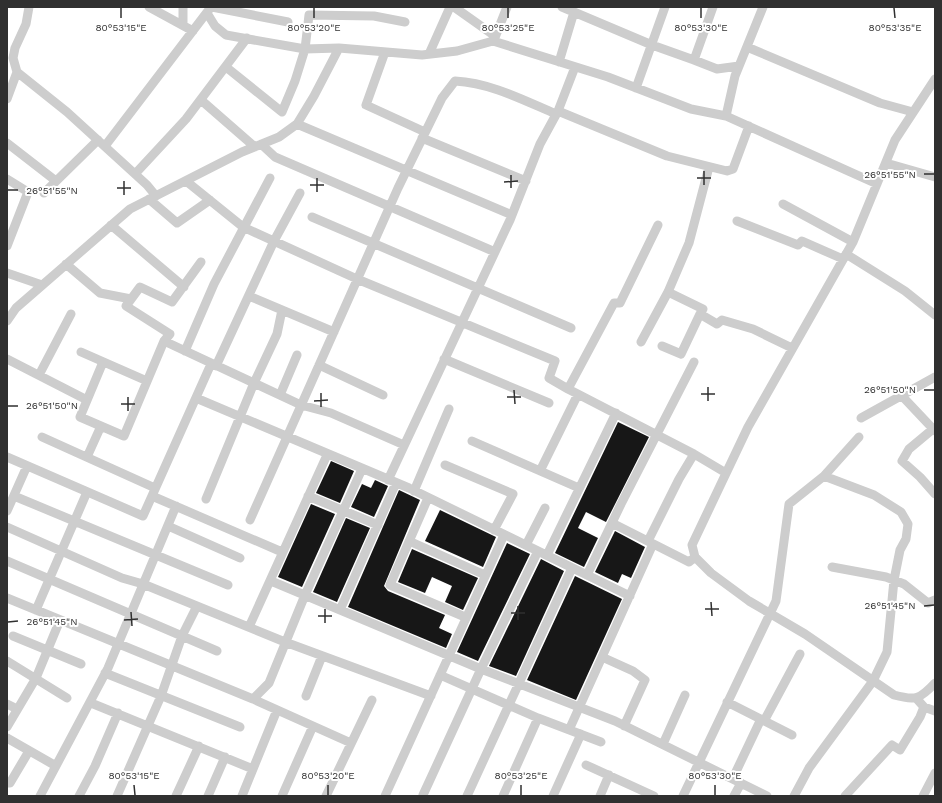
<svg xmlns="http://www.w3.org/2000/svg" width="942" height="803" font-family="'Work Sans',sans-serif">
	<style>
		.building { fill: #171717 }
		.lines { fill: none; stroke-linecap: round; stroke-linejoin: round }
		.minor { stroke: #cdcdcd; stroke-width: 9 }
		.ticks { fill: none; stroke: #303030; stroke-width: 1.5 }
		.ticks-label { font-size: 10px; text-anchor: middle; fill: #303030; stroke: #fff; stroke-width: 4; stroke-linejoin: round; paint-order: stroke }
	</style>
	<rect width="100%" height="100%" fill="#fff"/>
	<!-- building -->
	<path class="building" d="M 618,422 L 649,437 L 606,522 L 586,512 L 578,528 L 598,538 L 584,567 L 555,553 Z
		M 331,461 L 354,471 L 340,503 L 316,493 Z
		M 375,480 L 388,486 L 374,517 L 351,507 L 362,484 L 371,488 Z
		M 399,490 L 420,500 L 384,586 L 388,591 L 445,615 L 439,628 L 452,634 L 446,648 L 348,607 Z
		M 311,504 L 335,514 L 302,587 L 278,577 Z
		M 440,510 L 496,537 L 483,567 L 425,541 Z
		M 346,518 L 370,528 L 337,602 L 313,592 Z
		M 615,531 L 645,547 L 631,578 L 622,574 L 618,583 L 595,572 Z
		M 507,543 L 530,554 L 478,661 L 457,652 Z
		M 412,549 L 478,578 L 463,610 L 445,602 L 452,586 L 432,577 L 425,593 L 398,582 Z
		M 541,559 L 564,571 L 516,676 L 489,666 Z
		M 575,576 L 622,599 L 576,700 L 527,680 Z"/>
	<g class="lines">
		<!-- minor -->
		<path class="minor" d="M 149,7 L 193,31
			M 183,7 L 183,25
			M 212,7 L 288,22
			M 454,7 L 495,36
			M 562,7 L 652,45 L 694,60 L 713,7
			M 207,13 L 215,26 L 226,35 L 305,49 L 295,81 L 282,112 L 226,67
			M 494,40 L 507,7
			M 747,47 L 880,103 L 913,112
			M 339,48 L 305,49 L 309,15 L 374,16 L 405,22
			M 385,52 L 366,105 L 425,132
			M 429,54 L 450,7
			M 694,60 L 717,69 L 739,66
			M 559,62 L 574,12
			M 17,72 L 67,112 L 147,185 L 156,196
			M 935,79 L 895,140 L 853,242 L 748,427 L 692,545 L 695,557 L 711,573 L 749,601 L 805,634 L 894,695 C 916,701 920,699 935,683
			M 636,88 L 665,7
			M 7,99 L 17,72 L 13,58 L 15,48 L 26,24 L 29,7
			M 201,100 L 255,147
			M 558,111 L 667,156 L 727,171 L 733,169 L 749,126
			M 726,116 L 735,76 L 763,7
			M 297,124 L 512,215
			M 422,138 L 526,181
			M 7,143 L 56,181
			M 261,144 L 275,157 L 495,252
			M 105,146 L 211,7
			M 886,163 L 935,177
			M 135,174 L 186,119 L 247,38
			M 7,179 L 28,192 L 7,246
			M 186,181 L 243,227 L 357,279 L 555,361 L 549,378 L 568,389
			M 44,193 L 98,140
			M 149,199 L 177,223 L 210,200
			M 783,204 L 853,242
			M 312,217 L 571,328
			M 737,221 L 798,245 L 802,241 L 843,259
			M 111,225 L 184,287
			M 658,225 L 620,303 L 614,303 L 568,389 L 694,454 L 726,473
			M 846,254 L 905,291 L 935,315
			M 66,264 L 100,293 L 131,299
			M 7,273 L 42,285
			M 668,292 L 703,309 L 700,314
			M 249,296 L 334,332
			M 7,321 L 16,308 L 130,209 L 242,152 L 279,137 L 297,124 L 314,96 L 339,48 L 422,55 L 457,51 L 493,41 L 608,77 L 691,109 L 726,116 L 877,184
			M 164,341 L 301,405 L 331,413 L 404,445
			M 641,342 L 668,292 L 689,243 L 709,167
			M 662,346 L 681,354 L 700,314 L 717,324 L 722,320 L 753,329 L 792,348
			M 185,351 L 214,284 L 270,178
			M 81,352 L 147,381
			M 7,359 L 87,400
			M 444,359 L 549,403
			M 103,362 L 80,417 L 124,436 L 164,341 L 170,334 L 126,306 L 140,287 L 172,302 L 201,262
			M 319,365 L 383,395
			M 216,366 L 274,241 L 300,193
			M 39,375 L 71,314
			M 280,395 L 297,355
			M 902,396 L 935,431
			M 196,398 L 409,488 L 630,596
			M 861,418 L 935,377
			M 933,429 L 909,449 L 902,461 L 920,477 L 935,494
			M 42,437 L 155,488
			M 472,441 L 579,488
			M 7,457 L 143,516 L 211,364
			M 87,457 L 101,426
			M 445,465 L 513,494 L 494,530
			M 540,471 L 578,394
			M 388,480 L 510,220 L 540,144 L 558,111 L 575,67
			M 414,491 L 449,409
			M 14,496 L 228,585
			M 152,496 L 282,552
			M 308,496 L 378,525
			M 428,498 L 390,585 L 465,617
			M 206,499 L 254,383 L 277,334 L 282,310
			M 7,511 L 27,466
			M 250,520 L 398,188 L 442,98 L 455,81 C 491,83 523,100 556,114
			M 612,523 L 689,562 L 695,557
			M 168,526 L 240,558
			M 7,527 L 122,578 L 143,584 L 285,642 L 431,696
			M 409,541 L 485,575
			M 648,541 L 679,479 L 694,454
			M 526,545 L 545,508
			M 547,555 L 616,413
			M 7,561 L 217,651
			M 832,567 L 886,577 L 904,584 L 928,603 L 935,600
			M 587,575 L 621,504 L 694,362
			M 271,581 L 481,669 L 615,721 L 767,796
			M 7,598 L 253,699 L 351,743
			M 36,610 L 87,492
			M 340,610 L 396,483
			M 249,627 L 327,455
			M 13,636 L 81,664
			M 602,657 L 633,671 L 645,680 L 624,726
			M 7,661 L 67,698
			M 105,673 L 240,727
			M 440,675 L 538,718 L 601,742
			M 306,696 L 322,656
			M 253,699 L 269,683 L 305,595 L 362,469
			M 727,702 L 792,735
			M 91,703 L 253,769
			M 7,704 L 17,709
			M 924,707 L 935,711
			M 764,721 L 800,654
			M 7,727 L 36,678 L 60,620
			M 569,730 L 653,544
			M 7,738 L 56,766
			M 663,744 L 685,695
			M 586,765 L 654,796
			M 733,778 L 761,719
			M 7,783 L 10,783 L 29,751
			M 40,796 L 108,668 L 176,506
			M 79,796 L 95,766 L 118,713
			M 117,796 L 161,696 L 182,636 L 197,606
			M 176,796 L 199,746
			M 208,796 L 225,757
			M 242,796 L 277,710
			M 282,796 L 313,726
			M 326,796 L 372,700
			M 385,796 L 504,535
			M 424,796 L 423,795 L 481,669 L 538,551
			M 467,796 L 572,568
			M 503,796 L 538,718
			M 553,796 L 581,734
			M 600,796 L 609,775
			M 683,796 L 776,601 L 789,504 L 824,476 L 859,437
			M 734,796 L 741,783
			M 794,796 L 809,768 L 873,681 L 887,652 L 894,580 L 900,550 L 906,539 L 908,524 L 901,512 L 874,495 L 824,476
			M 845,796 L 892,745 L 900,750 L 920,717 L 924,707 L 916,698
			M 923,796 L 935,773"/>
	</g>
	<!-- ticks -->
	<path class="ticks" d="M 121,8 L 121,18M 314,8 L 314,18M 508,8 L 508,18M 701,8 L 701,18M 894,8 L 895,18M 704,171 L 704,185M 924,174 L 934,174M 511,175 L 511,188M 317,178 L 317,192M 697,178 L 711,178M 124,181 L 124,195M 504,182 L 518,181M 310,185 L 324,185M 117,188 L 131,188M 8,190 L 18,190M 708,387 L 708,401M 514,390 L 515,404M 924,390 L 934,390M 321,393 L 321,407M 701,394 L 715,394M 128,397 L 128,411M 507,397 L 521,397M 314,401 L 328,400M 121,404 L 135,404M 8,406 L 18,406M 711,602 L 712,616M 518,606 L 518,620M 924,606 L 934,605M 325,609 L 325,623M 705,609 L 719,609M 131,612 L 132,626M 511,613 L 525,613M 318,616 L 332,616M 124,620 L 138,619M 8,622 L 18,621M 134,785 L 135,795M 328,785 L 328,795M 521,785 L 521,795M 715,785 L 715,795"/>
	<g class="ticks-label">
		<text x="121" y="31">80°53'15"E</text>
		<text x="314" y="31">80°53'20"E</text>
		<text x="508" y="31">80°53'25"E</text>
		<text x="701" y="31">80°53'30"E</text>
		<text x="895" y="31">80°53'35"E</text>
		<text x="890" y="178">26°51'55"N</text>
		<text x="52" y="194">26°51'55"N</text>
		<text x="890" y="393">26°51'50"N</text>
		<text x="52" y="409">26°51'50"N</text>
		<text x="890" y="609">26°51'45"N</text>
		<text x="52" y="625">26°51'45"N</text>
		<text x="134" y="779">80°53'15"E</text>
		<text x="328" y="779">80°53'20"E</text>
		<text x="521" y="779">80°53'25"E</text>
		<text x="715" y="779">80°53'30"E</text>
	</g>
	<!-- border -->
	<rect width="942" height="803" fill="none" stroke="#303030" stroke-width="16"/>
</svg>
